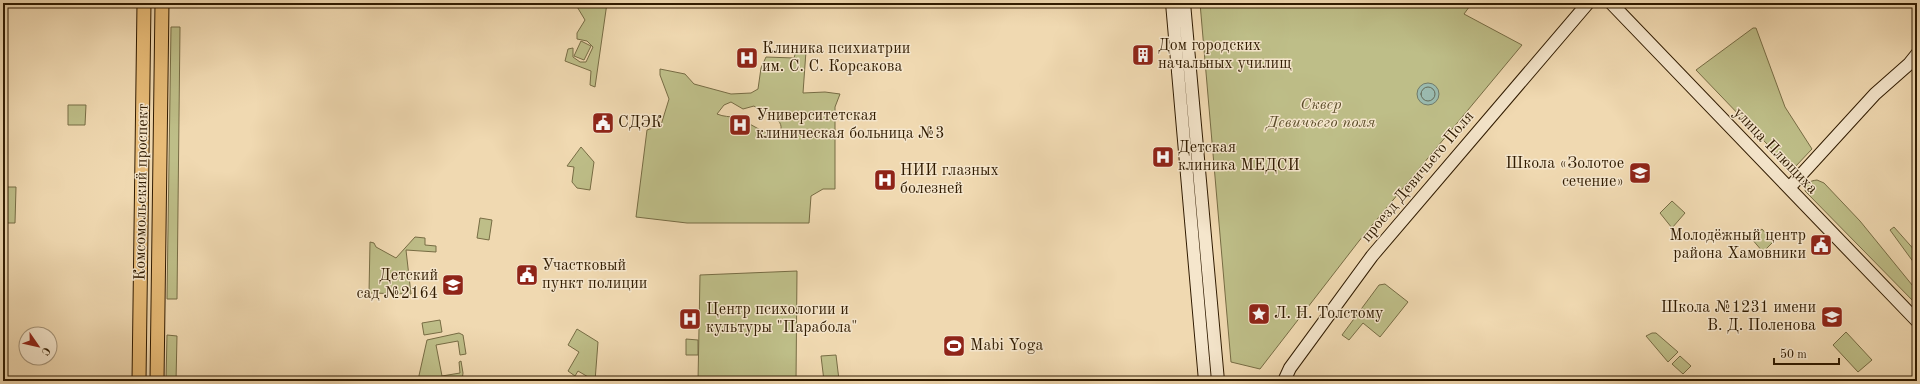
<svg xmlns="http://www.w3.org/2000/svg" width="1920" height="384" font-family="'Old Standard TT',serif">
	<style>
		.green { fill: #bebe88; stroke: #776c44; fill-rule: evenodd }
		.water { fill: #9abaaf; stroke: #707a69 }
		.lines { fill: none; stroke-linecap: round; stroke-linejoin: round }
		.shore { stroke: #656a58; stroke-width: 1 }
		.secondary-casing { stroke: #301b00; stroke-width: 14 }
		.primary-casing { stroke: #301b00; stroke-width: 15 }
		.secondary { stroke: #f5e6cc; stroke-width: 12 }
		.primary { stroke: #e8bc78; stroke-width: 13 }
		.labels { text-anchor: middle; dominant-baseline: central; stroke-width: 3; stroke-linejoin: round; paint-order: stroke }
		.poi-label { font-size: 16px; fill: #301b00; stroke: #f5e6cc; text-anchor: start }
		.park-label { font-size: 16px; font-style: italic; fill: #5b4c29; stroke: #f5e6cc }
		.street-label { font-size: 16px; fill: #301b00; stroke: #f5e6cc }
	</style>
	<rect width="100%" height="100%" fill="#f0d9b1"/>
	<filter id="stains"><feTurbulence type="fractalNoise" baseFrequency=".005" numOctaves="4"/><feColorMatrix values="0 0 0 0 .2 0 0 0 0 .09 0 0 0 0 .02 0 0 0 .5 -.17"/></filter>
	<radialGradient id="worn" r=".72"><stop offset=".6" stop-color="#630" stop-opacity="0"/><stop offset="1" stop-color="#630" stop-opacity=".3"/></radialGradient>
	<!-- green -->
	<path class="green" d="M 573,3 L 607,3 L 595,87 L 590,85 L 591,71 L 565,61 L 568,49 L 573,48 L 573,57 L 580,62 L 586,62 L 593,47 L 587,41 L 577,39 L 577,33 L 585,20 L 576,5 Z
		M 1200,3 L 1472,3 L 1464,14 L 1522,45 L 1359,241 L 1260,369 L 1231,362 Z
		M 171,27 L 180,27 L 177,299 L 167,299 Z
		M 1753,28 L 1756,28 L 1785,107 L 1812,149 L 1795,167 L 1790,168 L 1696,70 Z
		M 581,41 L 591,46 L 584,60 L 574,56 Z
		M 797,48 L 806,51 L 803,93 L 825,92 L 840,94 L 835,107 L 835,189 L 823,189 L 811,196 L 809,223 L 687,223 L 636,217 L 647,130 L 661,125 L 669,99 L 660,75 L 660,69 L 685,74 L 694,84 L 731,94 L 751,93 L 758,89 L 761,68 L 766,57 L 794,58 ZM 731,102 L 743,109 L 754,106 C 766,117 788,116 779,136 C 764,135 750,122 736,118 C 729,116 724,117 717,114 L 724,105 Z
		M 68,105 L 86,105 L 85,125 L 68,125 Z
		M 581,147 L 594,162 L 590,190 L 577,188 L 572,182 L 574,167 L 567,166 Z
		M 1817,180 L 1824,183 L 1860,221 L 1917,291 L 1917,305 L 1805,191 C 1806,183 1809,181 1817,180 Z
		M 3,187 L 16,187 L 15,223 L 3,223 Z
		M 1672,201 L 1685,213 L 1672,228 L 1660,213 Z
		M 480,218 L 492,220 L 489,240 L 477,238 Z
		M 1894,227 L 1917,253 L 1917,267 L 1890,230 Z
		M 1762,229 L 1773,242 L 1763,252 L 1751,238 Z
		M 415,237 L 425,238 L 425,245 L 436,246 L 436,252 L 406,250 L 411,294 L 369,293 L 370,242 L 374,243 L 376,247 L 396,258 Z
		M 797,271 L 796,381 L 698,381 L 700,275 Z
		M 1385,284 L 1408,302 L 1380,337 L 1363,323 L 1349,340 L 1342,335 L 1379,285 Z
		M 440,320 L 442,332 L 424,335 L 422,323 Z
		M 577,329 L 598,342 L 595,381 L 578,371 L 575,376 L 568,371 L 579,352 L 568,345 Z
		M 1846,332 L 1872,360 L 1858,372 L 1833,345 Z
		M 459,333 L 463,335 L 466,354 L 460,355 L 458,341 L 436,345 L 442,376 L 460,373 L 459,362 L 461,361 L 463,373 L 462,381 L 418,380 L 427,340 Z
		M 1652,333 L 1656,333 L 1678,352 L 1668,362 L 1646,336 Z
		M 167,335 L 177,336 L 176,381 L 166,381 Z
		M 686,339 L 698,340 L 698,355 L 686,355 Z
		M 836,355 L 839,380 L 824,381 L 821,356 Z
		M 1680,356 L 1691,366 L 1683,374 L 1672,364 Z"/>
	<!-- water -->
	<path class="water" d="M1417 94a11 11 0 1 1 22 0a11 11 0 1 1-22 0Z"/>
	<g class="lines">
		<!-- shore -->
		<path class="shore" d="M1421 94a7 7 0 1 1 14 0a7 7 0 1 1-14 0Z"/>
		<!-- secondary casing -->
		<g class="secondary-casing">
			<path id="secondary" d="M 1172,3 L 1205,381
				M 1184,3 L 1218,381
				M 1611,3 L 1917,321
				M 1789,188 L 1875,94 L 1909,64 L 1917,54
				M 1284,381 L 1290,368 L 1372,256 L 1588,3"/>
		</g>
		<!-- primary casing -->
		<g class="primary-casing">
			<path id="primary" d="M 139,381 L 144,3
				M 157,381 L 162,3"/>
		</g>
		<!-- secondary -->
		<use href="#secondary" class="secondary"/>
		<!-- primary -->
		<use href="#primary" class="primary"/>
	</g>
	<!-- icons -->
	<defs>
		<g id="building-square" transform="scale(1.15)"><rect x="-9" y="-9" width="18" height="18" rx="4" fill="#8f2418" stroke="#f5e6cc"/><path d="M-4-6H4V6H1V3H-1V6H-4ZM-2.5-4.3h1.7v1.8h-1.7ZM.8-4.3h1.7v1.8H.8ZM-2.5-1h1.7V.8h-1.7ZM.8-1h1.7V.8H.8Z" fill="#fff"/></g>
		<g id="hospital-square" transform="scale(1.15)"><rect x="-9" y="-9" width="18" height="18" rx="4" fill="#8f2418" stroke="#f5e6cc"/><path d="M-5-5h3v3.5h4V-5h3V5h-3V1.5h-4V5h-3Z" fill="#fff"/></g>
		<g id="civic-square" transform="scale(1.15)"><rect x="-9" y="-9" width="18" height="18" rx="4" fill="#8f2418" stroke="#f5e6cc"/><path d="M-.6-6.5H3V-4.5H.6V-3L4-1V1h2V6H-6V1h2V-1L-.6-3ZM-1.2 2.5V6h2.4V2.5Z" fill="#fff"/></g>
		<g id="school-square" transform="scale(1.15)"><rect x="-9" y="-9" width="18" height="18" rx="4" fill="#8f2418" stroke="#f5e6cc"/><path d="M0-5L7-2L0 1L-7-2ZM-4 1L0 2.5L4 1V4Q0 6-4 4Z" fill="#fff"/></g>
		<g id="sight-square" transform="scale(1.15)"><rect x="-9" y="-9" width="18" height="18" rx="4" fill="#8f2418" stroke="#f5e6cc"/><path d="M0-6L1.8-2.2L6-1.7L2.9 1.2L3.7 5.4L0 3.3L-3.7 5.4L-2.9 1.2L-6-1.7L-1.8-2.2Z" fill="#fff"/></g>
		<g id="stadium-square" transform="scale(1.15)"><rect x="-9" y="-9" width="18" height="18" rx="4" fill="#8f2418" stroke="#f5e6cc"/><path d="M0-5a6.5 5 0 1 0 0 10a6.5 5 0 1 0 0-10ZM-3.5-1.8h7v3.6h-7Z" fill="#fff"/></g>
	</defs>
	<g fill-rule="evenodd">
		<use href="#building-square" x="1143" y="55"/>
		<use href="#hospital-square" x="747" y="58"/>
		<use href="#civic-square" x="603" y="123"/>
		<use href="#hospital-square" x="740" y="125"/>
		<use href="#hospital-square" x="1163" y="157"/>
		<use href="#school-square" x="1640" y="173"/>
		<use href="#hospital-square" x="885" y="180"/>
		<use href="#civic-square" x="1821" y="245"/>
		<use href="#civic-square" x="527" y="275"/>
		<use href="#school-square" x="453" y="285"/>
		<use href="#sight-square" x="1259" y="314"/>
		<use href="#school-square" x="1832" y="317"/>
		<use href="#hospital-square" x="690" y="319"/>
		<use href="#stadium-square" x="954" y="346"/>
	</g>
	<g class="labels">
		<!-- poi labels -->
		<g class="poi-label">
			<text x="1158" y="46">Дом городских<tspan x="1158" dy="18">начальных училищ</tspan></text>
			<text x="762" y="49">Клиника психиатрии<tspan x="762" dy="18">им. С. С. Корсакова</tspan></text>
			<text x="756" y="116">Университетская<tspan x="756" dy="18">клиническая больница №3</tspan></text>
			<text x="618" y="123">СДЭК</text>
			<text x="1178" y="148">Детская<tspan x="1178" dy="18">клиника МЕДСИ</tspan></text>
			<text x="1624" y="164" text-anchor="end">Школа «Золотое<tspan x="1624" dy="18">сечение»</tspan></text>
			<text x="900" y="171">НИИ глазных<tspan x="900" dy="18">болезней</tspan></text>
			<text x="1806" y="236" text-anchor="end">Молодёжный центр<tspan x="1806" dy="18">района Хамовники</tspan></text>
			<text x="542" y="266">Участковый<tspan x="542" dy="18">пункт полиции</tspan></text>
			<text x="438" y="276" text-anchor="end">Детский<tspan x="438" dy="18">сад №2164</tspan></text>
			<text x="1816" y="308" text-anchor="end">Школа №1231 имени<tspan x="1816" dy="18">В. Д. Поленова</tspan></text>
			<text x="706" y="310">Центр психологии и<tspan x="706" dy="18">культуры "Парабола"</tspan></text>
			<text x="1274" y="314">Л. Н. Толстому</text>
			<text x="970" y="346">Mabi Yoga</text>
		</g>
		<!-- park labels -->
		<g class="park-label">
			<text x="1321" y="105">Сквер<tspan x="1321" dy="18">Девичьего поля</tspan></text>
		</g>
		<!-- street labels -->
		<g class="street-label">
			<text transform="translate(1775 151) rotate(46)">улица Плющиха</text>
			<text transform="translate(1418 177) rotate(-50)">проезд Девичьего Поля</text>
			<text transform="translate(142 192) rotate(-89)">Комсомольский проспект</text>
		</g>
	</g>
	<!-- margin -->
	<rect width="1920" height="384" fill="none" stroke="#f0d9b1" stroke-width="16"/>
	<rect x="4" y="4" width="1912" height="376" fill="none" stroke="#301b00" stroke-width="2"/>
	<rect x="8" y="8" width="1904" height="368" fill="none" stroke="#301b00"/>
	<!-- north arrow -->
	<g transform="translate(38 346) rotate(124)"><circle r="19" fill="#f5e6cc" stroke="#a6957a"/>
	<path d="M0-3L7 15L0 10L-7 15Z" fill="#8f2418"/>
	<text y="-6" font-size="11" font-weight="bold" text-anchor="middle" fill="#301b00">С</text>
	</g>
	<!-- scale -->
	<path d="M1774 358v6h65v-6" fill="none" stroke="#301b00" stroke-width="2"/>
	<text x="1780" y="358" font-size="12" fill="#301b00" stroke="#f5e6cc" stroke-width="3" paint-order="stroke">50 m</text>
	<rect width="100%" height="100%" filter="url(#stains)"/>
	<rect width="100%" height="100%" fill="url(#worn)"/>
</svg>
